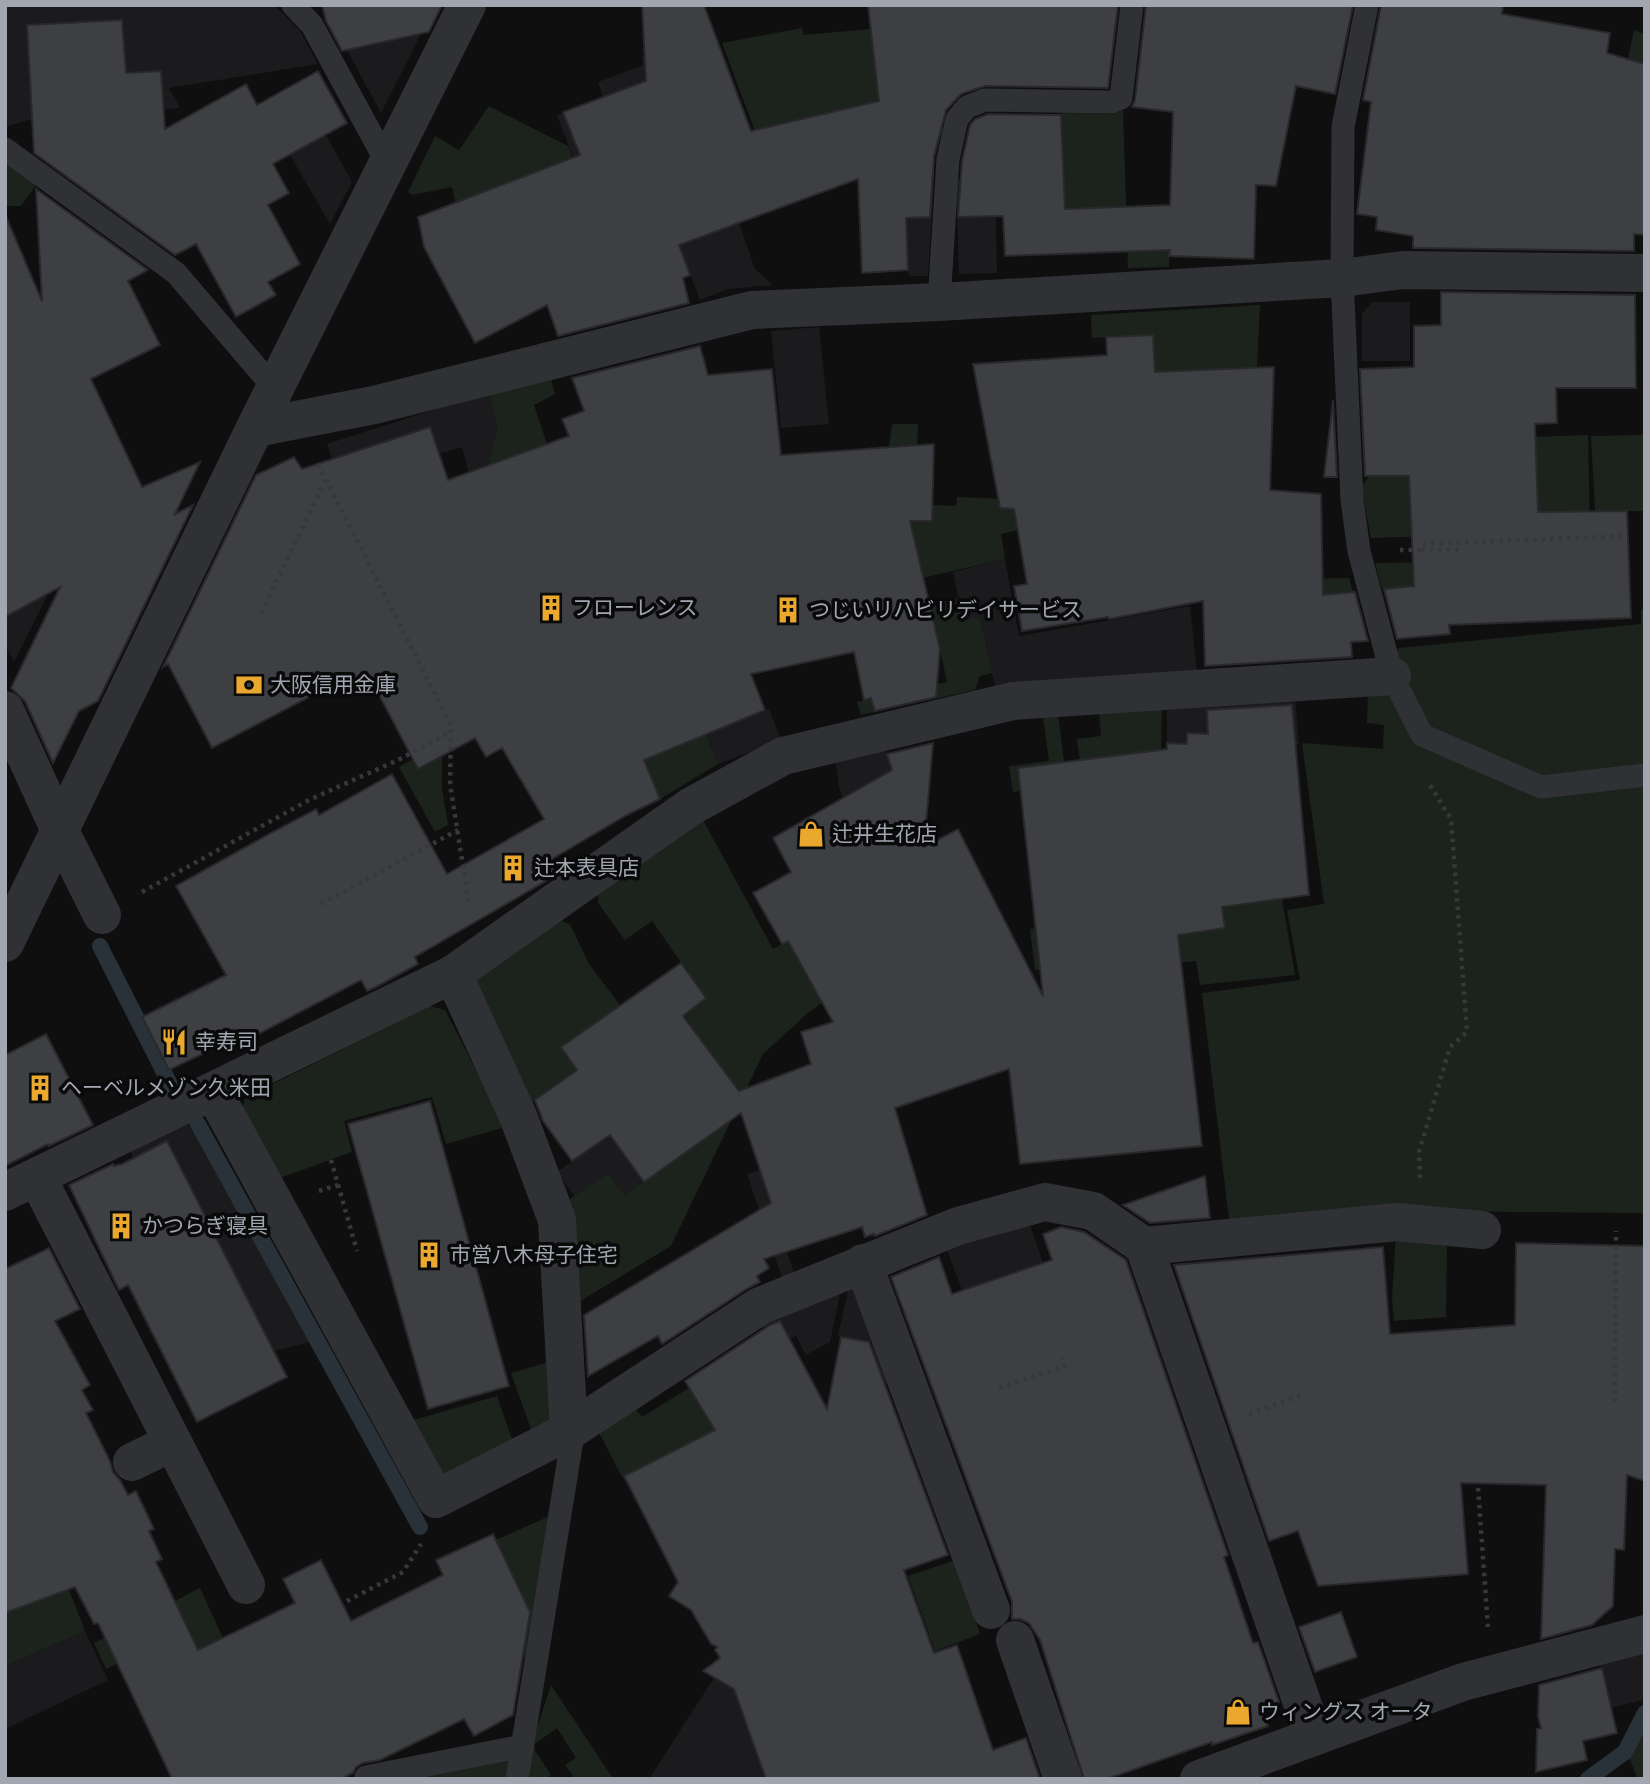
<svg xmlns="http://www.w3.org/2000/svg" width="1650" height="1784" font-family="'Nunito Sans','Noto Sans JP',sans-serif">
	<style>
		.built { fill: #1b1b1d }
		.green { fill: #1c231c }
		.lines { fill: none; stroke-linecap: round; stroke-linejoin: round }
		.stream { stroke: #293238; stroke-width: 16 }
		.building { fill: #3e3f43; stroke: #29292c; stroke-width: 2 }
		.path { stroke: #36383c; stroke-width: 4.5; stroke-dasharray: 3.5 5; stroke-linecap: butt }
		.lane { stroke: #303135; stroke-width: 23 }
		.street { stroke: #303135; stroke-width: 38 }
		.labels { text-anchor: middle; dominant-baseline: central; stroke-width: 7; stroke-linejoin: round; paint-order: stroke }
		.poi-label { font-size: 21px; fill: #a1a6b1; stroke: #0a0a0b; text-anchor: start }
	</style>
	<rect width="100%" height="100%" fill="#0f0f10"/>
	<!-- built -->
	<path class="built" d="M 5,5 L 274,5 L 300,31 L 318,64 L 169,88 L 180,108 L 39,117 L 5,127 Z
		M 421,34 L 381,113 L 347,50 Z
		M 721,50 L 780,208 L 739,223 L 755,269 L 773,285 L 728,289 L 700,300 L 669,219 L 601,232 L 557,115 L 603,97 L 598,82 L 643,65 L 642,56 L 675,54 L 680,66 Z
		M 326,135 L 352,182 L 330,224 L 290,155 Z
		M 935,156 L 928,276 L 909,276 L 908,270 L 862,273 L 858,190 L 903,174 Z
		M 995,178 L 997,273 L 959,274 L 956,179 Z
		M 1372,302 L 1410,302 L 1410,361 L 1362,361 L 1362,314 Z
		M 819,327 L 829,424 L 781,428 L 771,331 Z
		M 489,392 L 497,427 L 489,467 L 469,474 L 462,447 L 439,454 L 430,427 L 332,459 L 327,444 Z
		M 68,554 L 14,662 L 5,645 L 5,618 L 24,607 L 21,601 Z
		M 1005,559 L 1019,636 L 1190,606 L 1197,671 L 996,691 L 980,617 L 964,621 L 953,572 Z
		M 1295,696 L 1299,744 L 1252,748 L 1222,734 L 1187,733 L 1187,744 L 1167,743 L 1167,706 Z
		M 769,709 L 781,740 L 718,764 L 700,717 L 730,724 Z
		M 884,743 L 904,814 L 857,839 L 839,787 L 834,752 Z
		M 186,1122 L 196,1125 L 314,1341 L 274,1351 L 168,1141 L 133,1158 L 129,1148 Z
		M 610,1135 L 644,1182 L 625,1195 L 608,1173 L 575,1197 L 557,1172 Z
		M 760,1170 L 796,1279 L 784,1284 L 747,1174 Z
		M 1029,1222 L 1075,1355 L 1051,1362 L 1019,1271 L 962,1290 L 945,1245 Z
		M 859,1286 L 893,1380 L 862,1397 L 872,1343 L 838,1336 L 848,1290 Z
		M 840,1293 L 830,1342 L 806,1355 L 796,1336 L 774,1347 L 763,1325 Z
		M 812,1525 L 906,1779 L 649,1779 Z
		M 85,1631 L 108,1680 L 5,1729 L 5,1666 Z
		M 1645,1652 L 1645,1688 L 1642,1700 L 1611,1708 L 1601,1665 Z"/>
	<!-- green -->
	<path class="green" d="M 802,28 L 804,35 L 870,29 L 877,79 L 951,98 L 949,108 L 935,103 L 929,125 L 943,129 L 935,156 L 921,165 L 755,131 L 722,43 Z
		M 1634,30 L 1645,34 L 1645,64 L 1628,59 Z
		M 489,106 L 568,146 L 572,157 L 523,177 L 562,305 L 542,308 L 461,228 L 452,187 L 413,195 L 408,192 L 435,136 L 459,150 Z
		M 1123,110 L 1126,206 L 1170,205 L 1169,267 L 1128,268 L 1126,207 L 1065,209 L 1062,113 L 1112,114 Z
		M 5,161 L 36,185 L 21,206 L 5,206 Z
		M 1260,305 L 1257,368 L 1155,372 L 1153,335 L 1092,338 L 1091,315 Z
		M 550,375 L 555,394 L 534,405 L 547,444 L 489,465 L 497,427 L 489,392 Z
		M 892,424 L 918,424 L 915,509 L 906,520 L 931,522 L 932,505 L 956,506 L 957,497 L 1032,500 L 1075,515 L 1001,534 L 1005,559 L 865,591 L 880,516 Z
		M 1588,435 L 1590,531 L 1539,533 L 1399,442 Z
		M 1644,435 L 1643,511 L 1595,511 L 1591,436 Z
		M 1400,469 L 1409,479 L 1411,514 L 1433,536 L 1371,538 L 1361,487 L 1374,470 Z
		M 1444,562 L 1445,583 L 1382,589 L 1375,563 Z
		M 1349,578 L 1355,599 L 1330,625 L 1294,579 Z
		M 959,598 L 964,620 L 980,617 L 992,673 L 980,676 L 975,690 L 861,715 L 857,702 L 947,682 L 930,604 Z
		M 1641,609 L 1645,609 L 1645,1213 L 1411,1211 L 1229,1219 L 1202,993 L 1300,980 L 1287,910 L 1324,904 L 1302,743 L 1383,749 L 1384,725 L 1367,723 L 1368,693 L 1399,648 L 1641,624 Z
		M 660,617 L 718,764 L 660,799 L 644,760 Z
		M 1162,706 L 1159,828 L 1225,928 L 1222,908 L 1282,899 L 1295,975 L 1200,985 L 1196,961 L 1110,969 L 1109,963 L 1035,970 L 1030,929 L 1037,928 L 1127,754 L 1080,760 L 1077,739 L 1101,736 L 1099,710 Z
		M 1058,714 L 1067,784 L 1013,792 L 1009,766 L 1049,761 L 1043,716 Z
		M 442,744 L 442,788 L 448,825 L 435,832 L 399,767 Z
		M 702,818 L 773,949 L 788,941 L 800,962 L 812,956 L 828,998 L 808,1013 L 763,1054 L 671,1246 L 572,1306 L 564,1203 L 608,1173 L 625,1195 L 702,1140 L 686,1047 L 699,1037 L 684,1015 L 706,998 L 652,921 L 625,940 L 598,903 L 598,891 Z
		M 555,919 L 570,924 L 589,964 L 620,1005 L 561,1047 L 577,1070 L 531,1103 L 469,982 Z
		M 429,1006 L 445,1010 L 505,1127 L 446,1144 L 432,1097 L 344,1121 L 352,1152 L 277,1179 L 241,1115 L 245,1098 Z
		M 1396,1232 L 1447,1246 L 1446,1317 L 1394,1321 L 1392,1299 Z
		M 552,1361 L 555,1424 L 533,1435 L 511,1373 Z
		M 689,1388 L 727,1424 L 622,1477 L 595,1425 L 631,1403 L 642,1417 Z
		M 497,1396 L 514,1445 L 453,1478 L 431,1471 L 407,1422 Z
		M 11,1440 L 85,1631 L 5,1666 L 5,1613 L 46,1597 Z
		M 552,1515 L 528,1656 L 516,1660 L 495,1614 L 524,1600 L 496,1540 Z
		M 955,1560 L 980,1634 L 935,1651 L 908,1576 Z
		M 200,1588 L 259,1717 L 177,1636 L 106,1669 L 94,1643 Z
		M 551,1685 L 612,1777 L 609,1779 L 575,1779 L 565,1765 L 576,1758 L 557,1728 L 532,1746 L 551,1775 L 546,1779 L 526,1779 L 531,1746 Z
		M 1645,1725 L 1645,1779 L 1638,1779 L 1629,1757 Z
		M 512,1759 L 508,1779 L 422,1779 L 422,1774 Z"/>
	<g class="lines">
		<!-- stream -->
		<path class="stream" d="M 100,946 L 173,1090
			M 198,1124 L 420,1527
			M 1588,1779 L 1625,1752 L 1645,1713"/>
	</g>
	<!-- building -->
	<path class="building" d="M 322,5 L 442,5 L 429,32 L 342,51 L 326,21 Z
		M 642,5 L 704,5 L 751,131 L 879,101 L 868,5 L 1118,5 L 1108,88 L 985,86 L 961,94 L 946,110 L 934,156 L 930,217 L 906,218 L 908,270 L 862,273 L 858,179 L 679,245 L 690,275 L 683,278 L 689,303 L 558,336 L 547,305 L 475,343 L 424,247 L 418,217 L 580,155 L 563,112 L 646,81 Z
		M 1146,5 L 1353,5 L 1335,94 L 1296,86 L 1276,186 L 1256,185 L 1254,259 L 1169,256 L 1170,250 L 1005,256 L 1003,216 L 958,217 L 962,161 L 970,125 L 975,119 L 988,114 L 1061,115 L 1065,209 L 1170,205 L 1173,112 L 1132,107 L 1135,100 Z
		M 1381,5 L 1503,5 L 1502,14 L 1610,33 L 1607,53 L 1645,64 L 1645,235 L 1634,234 L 1634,251 L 1413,248 L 1413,236 L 1376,230 L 1377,217 L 1357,214 L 1371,102 L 1363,100 Z
		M 122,20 L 126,73 L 161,71 L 165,129 L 246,84 L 257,105 L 318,71 L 347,123 L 273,164 L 289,193 L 268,205 L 300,264 L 268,282 L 276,295 L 236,317 L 196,244 L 175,255 L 34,153 L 27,25 Z
		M 36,189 L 148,270 L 128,281 L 160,345 L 91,379 L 142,487 L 200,462 L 175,514 L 193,505 L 98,701 L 79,711 L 53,763 L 25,701 L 11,688 L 60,587 L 5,617 L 5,214 L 42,301 Z
		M 1441,292 L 1635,295 L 1636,388 L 1556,388 L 1557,423 L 1535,424 L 1538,512 L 1627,511 L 1631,618 L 1449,625 L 1450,634 L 1397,639 L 1384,589 L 1414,586 L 1409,476 L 1365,476 L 1360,369 L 1414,367 L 1414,326 L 1441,325 Z
		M 1153,335 L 1155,372 L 1274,367 L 1270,490 L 1321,494 L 1323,595 L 1355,592 L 1368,641 L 1351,642 L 1352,657 L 1205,666 L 1203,601 L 1109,619 L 1108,617 L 1022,631 L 1014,586 L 1027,584 L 1014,509 L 1000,508 L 973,364 L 1107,355 L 1106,337 Z
		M 700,346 L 708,375 L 772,369 L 781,455 L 934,444 L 932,521 L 910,521 L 940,649 L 936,697 L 875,711 L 871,698 L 864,700 L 854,652 L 751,674 L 765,710 L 644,760 L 660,799 L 627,815 L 552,859 L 560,872 L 546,881 L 415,957 L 418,964 L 376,987 L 367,991 L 361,980 L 226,1051 L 223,1044 L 169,1070 L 142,1017 L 226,975 L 176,886 L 269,834 L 316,809 L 319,815 L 392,774 L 447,874 L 544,819 L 502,748 L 486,757 L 475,738 L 418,769 L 367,672 L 332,690 L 330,686 L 212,748 L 168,664 L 163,667 L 256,475 L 294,457 L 302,469 L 430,427 L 448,480 L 569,436 L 562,419 L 584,411 L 572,378 Z
		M 1333,400 L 1337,477 L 1324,477 Z
		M 1292,705 L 1309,895 L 1222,907 L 1225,928 L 1178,935 L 1202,1146 L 1020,1164 L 1009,1069 L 895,1108 L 927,1215 L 875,1236 L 874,1234 L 865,1237 L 862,1227 L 764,1259 L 769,1268 L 757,1276 L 760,1282 L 748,1288 L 662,1344 L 658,1336 L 588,1376 L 584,1315 L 771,1203 L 741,1113 L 644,1182 L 610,1135 L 572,1161 L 543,1121 L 535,1100 L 577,1070 L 561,1047 L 681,963 L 706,998 L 683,1016 L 739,1091 L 811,1064 L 801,1032 L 833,1022 L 788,941 L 782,944 L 753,893 L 791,872 L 773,838 L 892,770 L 887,754 L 933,743 L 924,847 L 958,829 L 1043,996 L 1018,768 L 1167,749 L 1167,743 L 1187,744 L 1187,733 L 1208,734 L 1207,710 Z
		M 46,1034 L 93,1125 L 49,1146 L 48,1144 L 5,1166 L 5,1055 Z
		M 430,1101 L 509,1386 L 428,1409 L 348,1124 Z
		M 167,1141 L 287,1377 L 197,1422 L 128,1285 L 119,1290 L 69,1185 L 113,1164 L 114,1166 L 122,1164 Z
		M 1205,1176 L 1210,1218 L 1150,1223 L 1123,1205 Z
		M 1061,1227 L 1084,1232 L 1126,1260 L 1228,1555 L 1224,1557 L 1253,1643 L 1258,1642 L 1279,1702 L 1262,1708 L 1268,1726 L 1212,1745 L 1212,1742 L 1107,1779 L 1084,1779 L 1040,1640 L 1029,1623 L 1020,1619 L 1012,1619 L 1012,1602 L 891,1277 L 939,1257 L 952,1294 L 1052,1260 L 1043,1234 Z
		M 1516,1243 L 1645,1246 L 1645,1481 L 1627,1475 L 1624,1550 L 1615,1549 L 1613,1606 L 1592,1625 L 1541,1639 L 1546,1485 L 1461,1483 L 1468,1574 L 1318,1586 L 1298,1531 L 1269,1541 L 1174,1265 L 1383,1247 L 1390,1334 L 1515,1325 Z
		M 49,1248 L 80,1309 L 55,1321 L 90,1385 L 82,1390 L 93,1410 L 86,1413 L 110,1461 L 113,1472 L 120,1480 L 128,1495 L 136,1491 L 154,1529 L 149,1531 L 162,1559 L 156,1562 L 198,1650 L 295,1603 L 283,1579 L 321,1560 L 351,1621 L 443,1575 L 436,1560 L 493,1534 L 530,1612 L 513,1715 L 474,1736 L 464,1719 L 380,1760 L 363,1763 L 356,1767 L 353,1773 L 341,1779 L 172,1779 L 98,1623 L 94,1624 L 75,1587 L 5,1613 L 5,1269 Z
		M 780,1321 L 827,1409 L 841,1337 L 869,1342 L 948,1555 L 904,1570 L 934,1653 L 957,1645 L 993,1750 L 1026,1738 L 1040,1779 L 766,1779 L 734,1689 L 703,1671 L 720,1658 L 715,1650 L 717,1647 L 711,1644 L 691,1610 L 669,1596 L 678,1582 L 624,1476 L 715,1430 L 685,1381 L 770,1325 Z
		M 1341,1612 L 1357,1657 L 1315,1672 L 1299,1627 Z
		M 1602,1668 L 1617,1733 L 1583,1741 L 1587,1760 L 1536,1772 L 1537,1729 L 1541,1728 L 1538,1717 L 1539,1685 Z"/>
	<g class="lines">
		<!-- path -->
		<path class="path" d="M 318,464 L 451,725 L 450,784 L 469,904
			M 1400,550 L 1420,550 L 1425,544 L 1623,536
			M 1421,550 L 1459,550
			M 261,613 L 326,479
			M 142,892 L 309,800 L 398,760 L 451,732
			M 321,904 L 458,830
			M 331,1160 L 357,1251
			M 1420,1178 L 1419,1152 L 1450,1047 L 1467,1032 L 1451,819 L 1428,782
			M 319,1191 L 338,1185
			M 999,1388 L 1065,1366 L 1062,1358
			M 1615,1402 L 1616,1231
			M 1249,1414 L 1305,1394
			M 1478,1488 L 1488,1627
			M 347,1601 L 403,1572 L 421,1544"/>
		<!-- lane -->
		<path class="lane" d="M 293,5 L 312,25 L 387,163
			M 1367,5 L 1343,127 L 1342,278 L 1352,500 L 1359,551 L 1392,676 L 1422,735 L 1541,787 L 1645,775
			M 5,149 L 176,273 L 275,389
			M 939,302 L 948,159 L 957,119 L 967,107 L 985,100 L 1111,102 L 1121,98 L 1132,5
			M 366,1777 L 523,1746
			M 517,1779 L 572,1440 L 569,1431"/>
		<!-- street -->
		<path class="street" d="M 255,428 L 374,405 L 752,310 L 939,302 L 1342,278 L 1403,270 L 1645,273
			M 5,710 L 60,831 L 102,915
			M 5,943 L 255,428 L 467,5
			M 213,1091 L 436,1499 L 569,1431 L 557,1220 L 518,1116 L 453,974
			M 37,1177 L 246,1585
			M 5,1192 L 453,974 L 690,807 L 783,756 L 1013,701 L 1392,676
			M 1144,1246 L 1397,1222 L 1482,1230
			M 863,1263 L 991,1610
			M 569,1431 L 760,1306 L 958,1226 L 1045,1202 L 1093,1211 L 1144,1246 L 1314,1737
			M 132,1462 L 173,1442
			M 1015,1640 L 1063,1779
			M 1199,1779 L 1463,1682 L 1645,1634"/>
	</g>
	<!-- icons -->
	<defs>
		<g id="building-bare" transform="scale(2.1)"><path d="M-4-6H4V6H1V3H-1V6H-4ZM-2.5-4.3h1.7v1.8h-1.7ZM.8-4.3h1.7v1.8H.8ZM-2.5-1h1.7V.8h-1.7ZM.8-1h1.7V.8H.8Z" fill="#eaa92e" stroke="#0a0a0b" stroke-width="2.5" paint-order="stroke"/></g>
		<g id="bank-bare" transform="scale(2.1)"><path d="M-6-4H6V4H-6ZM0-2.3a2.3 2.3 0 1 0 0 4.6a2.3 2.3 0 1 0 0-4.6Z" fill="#eaa92e" stroke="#0a0a0b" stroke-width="2.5" paint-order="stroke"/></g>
		<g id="shop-bare" transform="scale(2.1)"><path d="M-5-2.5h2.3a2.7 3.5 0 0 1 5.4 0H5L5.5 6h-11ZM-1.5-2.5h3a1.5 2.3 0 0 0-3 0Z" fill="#eaa92e" stroke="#0a0a0b" stroke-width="2.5" paint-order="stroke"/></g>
		<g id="restaurant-bare" transform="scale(2.1)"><path d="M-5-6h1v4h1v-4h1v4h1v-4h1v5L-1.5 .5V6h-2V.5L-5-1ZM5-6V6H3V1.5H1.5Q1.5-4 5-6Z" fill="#eaa92e" stroke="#0a0a0b" stroke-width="2.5" paint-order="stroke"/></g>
	</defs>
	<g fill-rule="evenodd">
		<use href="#building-bare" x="551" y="608"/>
		<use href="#building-bare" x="788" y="610"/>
		<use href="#bank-bare" x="249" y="685"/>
		<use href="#shop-bare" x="811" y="834"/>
		<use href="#building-bare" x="513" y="868"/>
		<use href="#restaurant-bare" x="174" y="1042"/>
		<use href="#building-bare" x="40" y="1088"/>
		<use href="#building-bare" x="121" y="1226"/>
		<use href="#building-bare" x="429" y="1255"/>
		<use href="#shop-bare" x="1238" y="1712"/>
	</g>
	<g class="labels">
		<!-- poi labels -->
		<g class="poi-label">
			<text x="572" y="608">フローレンス</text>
			<text x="809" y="610">つじいリハビリデイサービス</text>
			<text x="270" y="685">大阪信用金庫</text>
			<text x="832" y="834">辻井生花店</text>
			<text x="534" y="868">辻本表具店</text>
			<text x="195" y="1042">幸寿司</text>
			<text x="61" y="1088">ヘーベルメゾン久米田</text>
			<text x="142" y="1226">かつらぎ寝具</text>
			<text x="450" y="1255">市営八木母子住宅</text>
			<text x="1259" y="1712">ウィングス オータ</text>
		</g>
	</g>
	<!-- border -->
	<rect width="1650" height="1784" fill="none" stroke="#a1a6b1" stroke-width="14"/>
</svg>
